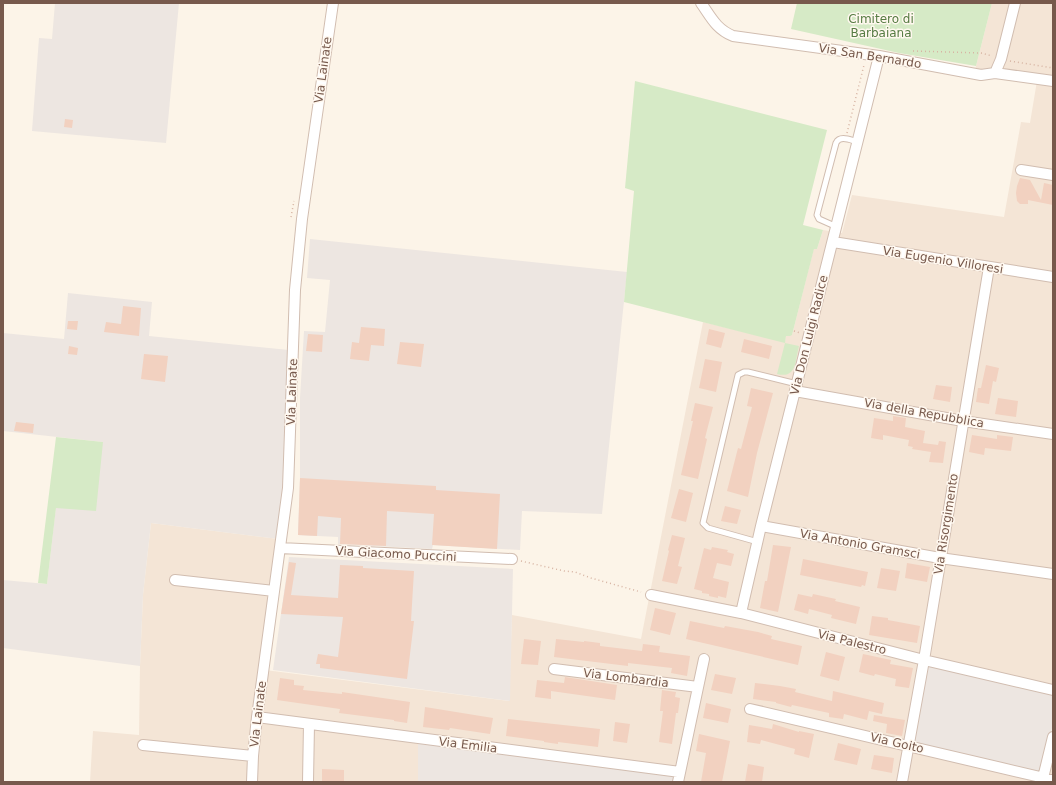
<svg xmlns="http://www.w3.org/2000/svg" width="1056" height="785" font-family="'DejaVu Sans',sans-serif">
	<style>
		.residential { fill: #f4e5d6 }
		.industrial { fill: #ede6e1 }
		.green { fill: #d6eac6 }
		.building { fill: #f2d1c0 }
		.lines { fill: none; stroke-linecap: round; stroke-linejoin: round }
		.lane-casing { stroke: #d1bdb0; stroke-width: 7 }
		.street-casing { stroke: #d1bdb0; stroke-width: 12 }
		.path { stroke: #d7b4a3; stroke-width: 1.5; stroke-dasharray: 1 3; stroke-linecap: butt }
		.lane { stroke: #fff; stroke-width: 5 }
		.street { stroke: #fff; stroke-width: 10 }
		.labels { text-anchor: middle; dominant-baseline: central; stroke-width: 3; stroke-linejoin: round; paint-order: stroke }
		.park-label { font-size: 12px; fill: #577c43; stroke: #fff8ef }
		.street-label { font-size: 12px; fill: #77594c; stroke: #fff8ef }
	</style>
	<rect width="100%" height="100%" fill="#fcf4e8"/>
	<!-- residential -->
	<path class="residential" d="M 992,3 L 1053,3 L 1053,78 L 975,70 Z
		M 1037,81 L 1053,84 L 1053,687 L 922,657 L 900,782 L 677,782 L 418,742 L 418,782 L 255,782 L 265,670 L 509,701 L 512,615 L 641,639 L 703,322 L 785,342 L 786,335 L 792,335 L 814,248 L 817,249 L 823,230 L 842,233 L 852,195 L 1004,217 L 1021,122 L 1030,123 Z
		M 151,523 L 279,539 L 250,782 L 90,782 L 93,731 L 139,735 L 140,666 L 143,595 Z
		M 911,750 L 1053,751 L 1053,782 L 905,782 Z"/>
	<!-- industrial -->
	<path class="industrial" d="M 55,3 L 179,3 L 166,143 L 32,131 L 39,38 L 52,39 Z
		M 310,239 L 627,272 L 602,514 L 522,511 L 520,550 L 433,545 L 432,549 L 338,544 L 338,537 L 298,535 L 300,478 L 300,398 L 304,331 L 325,332 L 330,280 L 307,278 Z
		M 68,293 L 152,302 L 149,336 L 289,350 L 285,488 L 279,539 L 151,523 L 143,595 L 140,666 L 3,648 L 3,580 L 47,584 L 56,507 L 103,442 L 3,431 L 3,333 L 64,339 Z
		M 289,557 L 513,569 L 510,701 L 273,670 Z
		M 926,663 L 1053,693 L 1053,724 L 1041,774 L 912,744 Z
		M 418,739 L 679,773 L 677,782 L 418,782 Z"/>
	<!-- green -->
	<path class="green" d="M 797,3 L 992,3 L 976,66 L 899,53 L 791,29 Z
		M 635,81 L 827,130 L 803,225 L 823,230 L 817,249 L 814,249 L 792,335 L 790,336 L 786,336 L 785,343 L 799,346 C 795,361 797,379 777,374 L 785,343 L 624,302 L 634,191 L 625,188 Z
		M 56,437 L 103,442 L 96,511 L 56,508 L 47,584 L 38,583 Z"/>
	<!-- building -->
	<path class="building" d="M 65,119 L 73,120 L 72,128 L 64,127 Z
		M 1020,178 L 1030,180 L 1041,200 L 1044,183 L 1053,185 L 1053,205 L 1028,200 L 1028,204 L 1020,204 L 1017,201 L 1016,193 L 1017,186 Z
		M 123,306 L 141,308 L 139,336 L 104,332 L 106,322 L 121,324 Z
		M 68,321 L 78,321 L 77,330 L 67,329 Z
		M 361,327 L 385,329 L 384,346 L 371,345 L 369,361 L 350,359 L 352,342 L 359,343 Z
		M 709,329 L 725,333 L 721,348 L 706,344 Z
		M 308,334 L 323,335 L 322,352 L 306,351 Z
		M 744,339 L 772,346 L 769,359 L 741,352 Z
		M 400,342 L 424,344 L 421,367 L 397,364 Z
		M 69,346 L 78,348 L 77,355 L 68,354 Z
		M 144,354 L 168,356 L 165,382 L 141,379 Z
		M 705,359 L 722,362 L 716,392 L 699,388 Z
		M 986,365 L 999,368 L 996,382 L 993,381 L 989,404 L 976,402 L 978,388 L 981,388 Z
		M 936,385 L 952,387 L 950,402 L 933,399 Z
		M 751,388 L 773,393 L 757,453 L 748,497 L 727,491 L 738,448 L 741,449 L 752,407 L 747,406 Z
		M 998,398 L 1018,401 L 1016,417 L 995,414 Z
		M 695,403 L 713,407 L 705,438 L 707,439 L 698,479 L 681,475 L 693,421 L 691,421 Z
		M 893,416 L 906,418 L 905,427 L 925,431 L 923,443 L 938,445 L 939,441 L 946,442 L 943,463 L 929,462 L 931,452 L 912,449 L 913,447 L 908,446 L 909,440 L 883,435 L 883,440 L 871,438 L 874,418 L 893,421 Z
		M 16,422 L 34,424 L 33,433 L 14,431 Z
		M 972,435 L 997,439 L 997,435 L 1013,437 L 1011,451 L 985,448 L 984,455 L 969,452 Z
		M 300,478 L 436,486 L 436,490 L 500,494 L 497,549 L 432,545 L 434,514 L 387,511 L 386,546 L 340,544 L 341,518 L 318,516 L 317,536 L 298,535 Z
		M 679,489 L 693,493 L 686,522 L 671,518 Z
		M 725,506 L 741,510 L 737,524 L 721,521 Z
		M 672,535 L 685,538 L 678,566 L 682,567 L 677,584 L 662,581 L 669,551 L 668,550 Z
		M 773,545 L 791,547 L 778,612 L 760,608 L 765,581 L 767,581 Z
		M 712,547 L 728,550 L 727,552 L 734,554 L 731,566 L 717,563 L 713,578 L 729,582 L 726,598 L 718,596 L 718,598 L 709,596 L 709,594 L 702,593 L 702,591 L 694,589 L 704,548 L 711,550 Z
		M 803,559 L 868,572 L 865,586 L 862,585 L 861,587 L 800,575 Z
		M 289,562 L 296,563 L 291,595 L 338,598 L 340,565 L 363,566 L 363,568 L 414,571 L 411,621 L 414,621 L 407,679 L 320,668 L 320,664 L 316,664 L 318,654 L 338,657 L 343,617 L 281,614 Z
		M 907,563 L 930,567 L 927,582 L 905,578 Z
		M 881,568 L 900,571 L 896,591 L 877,588 Z
		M 798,594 L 812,597 L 813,594 L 836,599 L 835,601 L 860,607 L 856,624 L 831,618 L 832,615 L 809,609 L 808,614 L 794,610 Z
		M 655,608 L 676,613 L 670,635 L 650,630 Z
		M 872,616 L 888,618 L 888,620 L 920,626 L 917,643 L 869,635 Z
		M 690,621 L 724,628 L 725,626 L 758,632 L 772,636 L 771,639 L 802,646 L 798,665 L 686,639 Z
		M 524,639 L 541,641 L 538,665 L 521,664 Z
		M 556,639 L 584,642 L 584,641 L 600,643 L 600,646 L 642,651 L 643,644 L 660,646 L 659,652 L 690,656 L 687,676 L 671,673 L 672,668 L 628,663 L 628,666 L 554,657 Z
		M 826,652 L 845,657 L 839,681 L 820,676 Z
		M 863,654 L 891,660 L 890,664 L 913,668 L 909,688 L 895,686 L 896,679 L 875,674 L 874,676 L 859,672 Z
		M 715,674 L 736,678 L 732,694 L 711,690 Z
		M 565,677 L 617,685 L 615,700 L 551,691 L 551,699 L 535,697 L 537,680 L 564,683 Z
		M 280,678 L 294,680 L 294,685 L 304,686 L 303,690 L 342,694 L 342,692 L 410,702 L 407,723 L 394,721 L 394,720 L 339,713 L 340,709 L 277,700 Z
		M 755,683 L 780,686 L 796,689 L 795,692 L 832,701 L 833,691 L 884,703 L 882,714 L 869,711 L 867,720 L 844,714 L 843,719 L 829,717 L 829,713 L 792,705 L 791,707 L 776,703 L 776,702 L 753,699 Z
		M 662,690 L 676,692 L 675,697 L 680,698 L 678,713 L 676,713 L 672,744 L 659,742 L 663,711 L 660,711 Z
		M 706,703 L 731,709 L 728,723 L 703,718 Z
		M 425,707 L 493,718 L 490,734 L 450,728 L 449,730 L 423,727 Z
		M 874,715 L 905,720 L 902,736 L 886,733 L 887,724 L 873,721 Z
		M 508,719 L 600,729 L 598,747 L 558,742 L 558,744 L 544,742 L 544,741 L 506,736 Z
		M 615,722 L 630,724 L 627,743 L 613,741 Z
		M 773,724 L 799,732 L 799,731 L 814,734 L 809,758 L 794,754 L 795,749 L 761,740 L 760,744 L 747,742 L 749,725 L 772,729 Z
		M 699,734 L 730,741 L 722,782 L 701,782 L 706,753 L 696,751 Z
		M 838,743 L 861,749 L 857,765 L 834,760 Z
		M 874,755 L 894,758 L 892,773 L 871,769 Z
		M 748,764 L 764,767 L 762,782 L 745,782 Z
		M 322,769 L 344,770 L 344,782 L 322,782 Z"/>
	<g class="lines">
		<!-- lane casing -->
		<g class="lane-casing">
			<path id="lane" d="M 837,227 L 819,219 L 817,215 L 818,211 L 836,143 C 840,135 850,140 858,142
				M 758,542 L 708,528 L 703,523 L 738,375 L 744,372 L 748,372 L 797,384"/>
		</g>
		<!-- street casing -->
		<g class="street-casing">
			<path id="street" d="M 701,3 C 711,17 716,29 733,36 L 879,56 L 981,75 L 995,73 L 1053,81
				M 995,73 L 1001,59 L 1015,3
				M 1021,170 L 1053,175
				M 833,242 L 1053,277
				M 795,391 L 963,421 L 1053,434
				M 761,526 L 940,558 L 1053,574
				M 280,548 L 512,559
				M 175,580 L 274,591
				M 651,595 L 741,613 L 924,660 L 1053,690
				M 741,613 L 761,526 L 879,56
				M 554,669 L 698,687
				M 750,709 L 1053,780
				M 257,717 L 680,772
				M 143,745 L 253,756
				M 252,782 L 253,756 L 257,717 L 288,488 L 295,290 L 302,219 L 333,3
				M 308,782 L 309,724
				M 678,782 L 704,659
				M 902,782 L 924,660 L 989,267
				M 1042,782 L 1053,737"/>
		</g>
		<!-- path -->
		<path class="path" d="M 913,51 L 981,53 L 992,56
			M 1010,61 L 1053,68
			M 847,133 L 864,65
			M 291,217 L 294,201
			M 794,331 L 800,333
			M 521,561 L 564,571 L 575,572 L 591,578 L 641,592"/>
		<!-- lane -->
		<use href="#lane" class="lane"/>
		<!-- street -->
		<use href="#street" class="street"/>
	</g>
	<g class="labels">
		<!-- park labels -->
		<g class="park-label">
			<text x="881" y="19">Cimitero di<tspan x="881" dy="14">Barbaiana</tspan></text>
		</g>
		<!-- street labels -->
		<g class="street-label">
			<text transform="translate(870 56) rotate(9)">Via San Bernardo</text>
			<text transform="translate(323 70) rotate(-82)">Via Lainate</text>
			<text transform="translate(943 260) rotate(9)">Via Eugenio Villoresi</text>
			<text transform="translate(809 335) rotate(-76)">Via Don Luigi Radice</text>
			<text transform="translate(292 392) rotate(-88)">Via Lainate</text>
			<text transform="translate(924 413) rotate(10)">Via della Repubblica</text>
			<text transform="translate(946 524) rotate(-81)">Via Risorgimento</text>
			<text transform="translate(860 544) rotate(10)">Via Antonio Gramsci</text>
			<text transform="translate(396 554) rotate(3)">Via Giacomo Puccini</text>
			<text transform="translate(852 642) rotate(14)">Via Palestro</text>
			<text transform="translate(626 678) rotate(7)">Via Lombardia</text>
			<text transform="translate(258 714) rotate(-83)">Via Lainate</text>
			<text transform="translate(897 743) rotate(13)">Via Goito</text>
			<text transform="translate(468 745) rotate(7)">Via Emilia</text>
		</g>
	</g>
	<!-- border -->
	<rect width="1056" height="785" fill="none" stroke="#77594c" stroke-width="8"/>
</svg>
